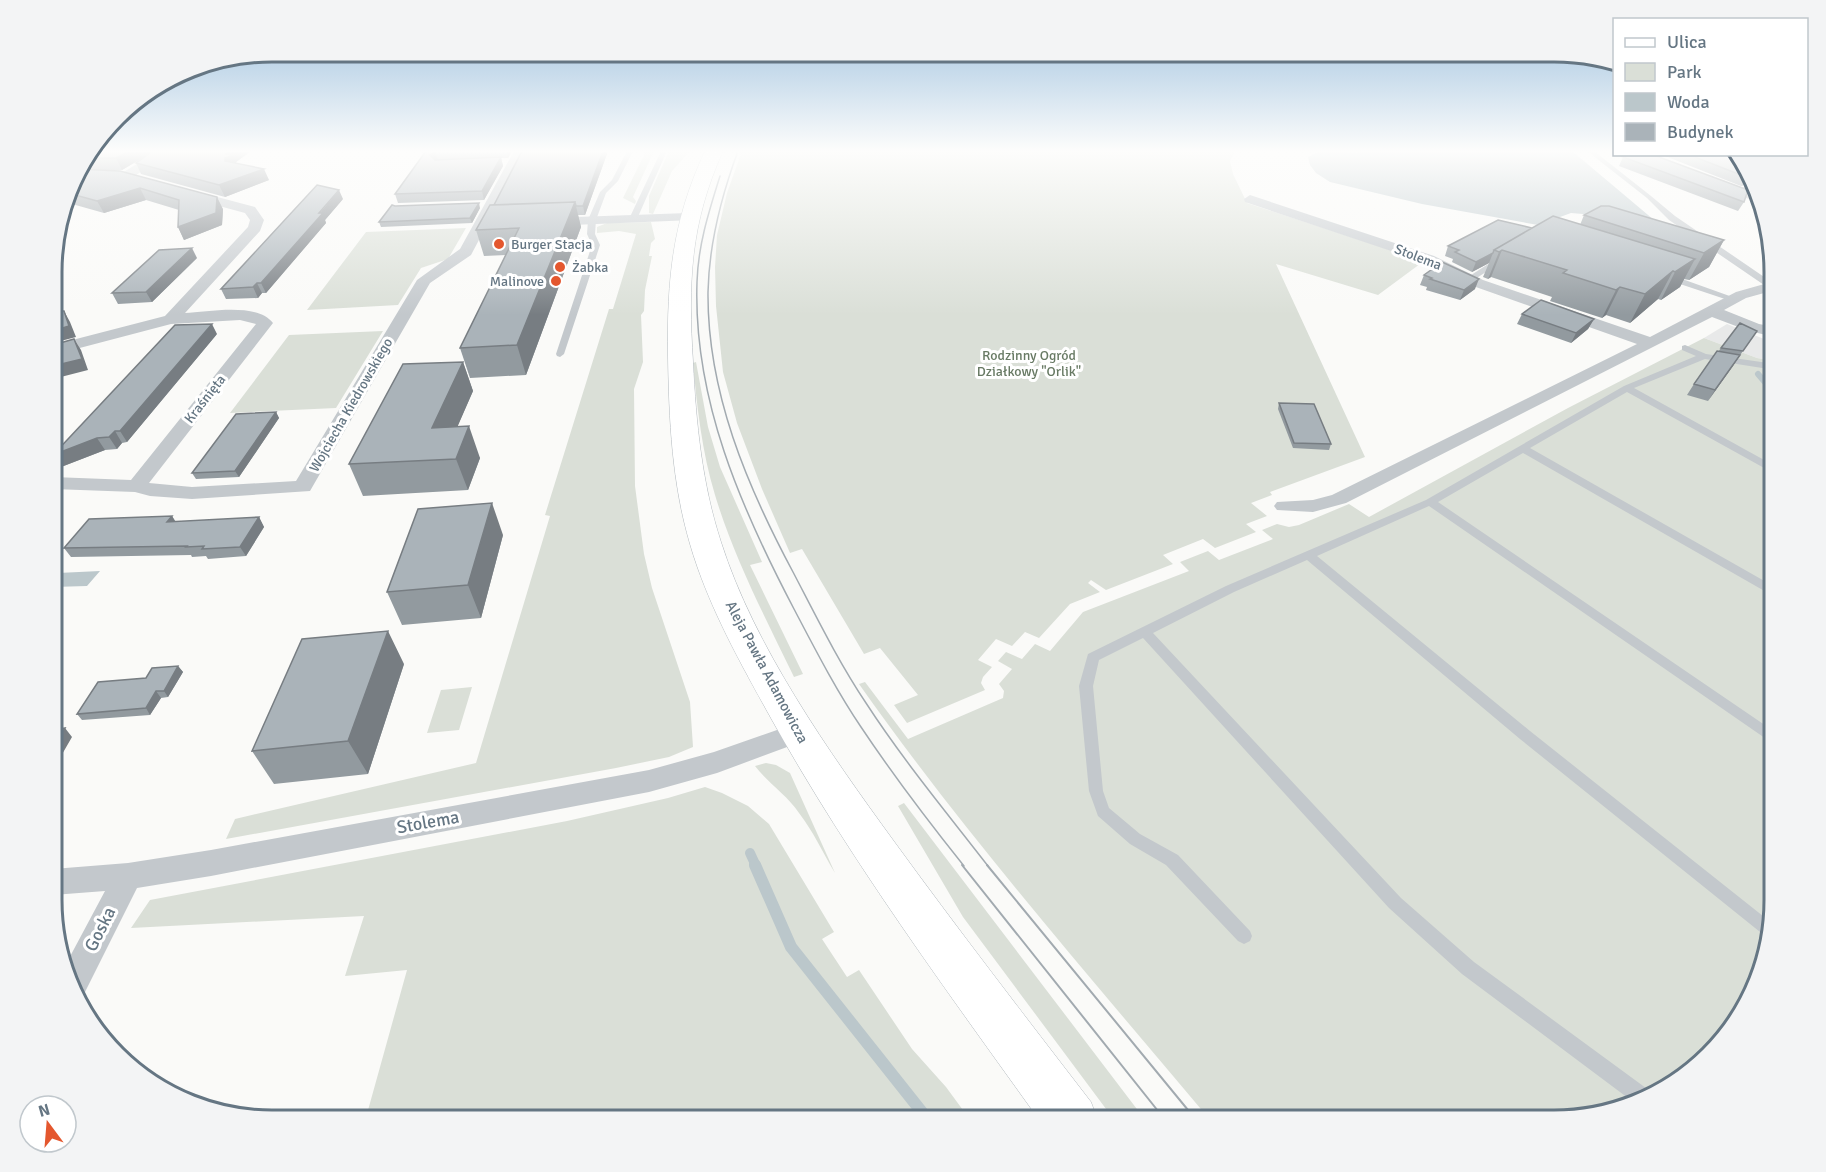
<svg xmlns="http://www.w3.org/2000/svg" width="1826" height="1172" font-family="Signika,sans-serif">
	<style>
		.built { fill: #e8e9e9 }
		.green { fill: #dadfd7 }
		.water { fill: #bbc7cb }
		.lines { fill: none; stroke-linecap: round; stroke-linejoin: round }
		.stream-far2 { stroke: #bbc7cb; stroke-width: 6 }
		.stream-far1 { stroke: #bbc7cb; stroke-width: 10 }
		.stream { stroke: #bbc7cb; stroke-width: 12 }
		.secondary-casing { stroke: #b3babf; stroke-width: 1 }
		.lane { fill: #c3c8cc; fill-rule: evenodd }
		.street { fill: #c3c8cc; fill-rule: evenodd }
		.secondary { fill: #fff; fill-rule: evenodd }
		.tram-far1 { stroke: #a2aab0; stroke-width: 1.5 }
		.tram { stroke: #a2aab0; stroke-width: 2 }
		.wall { fill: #929a9f }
		.shaded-wall { fill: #777d82 }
		.building { fill: #aab3b9; stroke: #777d82; stroke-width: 1.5 }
		.poi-dot { fill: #e4572e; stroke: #fff; stroke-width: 2 }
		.labels { text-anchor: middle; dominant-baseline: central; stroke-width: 6; stroke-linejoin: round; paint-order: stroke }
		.far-poi-label { font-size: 14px; fill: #657683; stroke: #fff; text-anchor: start }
		.far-street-label { font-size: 14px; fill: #657683; stroke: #fff }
		.far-park-label { font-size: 14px; fill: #687a64; stroke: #fff }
		.street-label { font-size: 15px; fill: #657683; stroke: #fff }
		.near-street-label { font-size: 18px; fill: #657683; stroke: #fff }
		.rim { fill: none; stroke: #657683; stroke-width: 3 }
	</style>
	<rect width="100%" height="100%" fill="#fafaf8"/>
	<!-- built -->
	<path class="built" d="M 1727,324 L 1769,341 L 1769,360 L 1757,358 L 1704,338 Z"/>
	<!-- green -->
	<path class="green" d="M 646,151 L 654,151 L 633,197 L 636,201 L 635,204 L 623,198 Z
		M 669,151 L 690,151 L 672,171 L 653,214 L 649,213 L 649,196 Z
		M 742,151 L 1235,151 L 1230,161 L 1233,174 L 1247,203 L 1424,261 L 1378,295 L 1276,264 L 1365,457 L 1270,492 L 1272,495 L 1251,503 L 1267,516 L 1246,524 L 1256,532 L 1215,548 L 1203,539 L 1163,555 L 1173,564 L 1106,590 L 1091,580 L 1088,583 L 1100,592 L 1070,604 L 1039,638 L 1025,632 L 1012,646 L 996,639 L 978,660 L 992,667 L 983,677 L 981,683 L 985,690 L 907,723 L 894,705 L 918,695 L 880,648 L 864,654 L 802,549 L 790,553 L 762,489 L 737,423 L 723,372 L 716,306 L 715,267 L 717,235 L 727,193 Z
		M 651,222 L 655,239 L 651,243 L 649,256 L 652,256 L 645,290 L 644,311 L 641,315 L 643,362 L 634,389 L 635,486 L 644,554 L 652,588 L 690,702 L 693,747 L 669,757 L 616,768 L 226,839 L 235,819 L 476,763 L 550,516 L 545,515 L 609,309 L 613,309 L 636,234 L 619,231 L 597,233 L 597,227 L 607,223 Z
		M 466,228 L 448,259 L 421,268 L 398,305 L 307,310 L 366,232 Z
		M 383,331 L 336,408 L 230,413 L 289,335 Z
		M 1704,338 L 1757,358 L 1775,361 L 1775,915 L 1763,971 L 1738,1023 L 1665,1091 L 1569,1121 L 1211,1121 C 1091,978 967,837 859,684 L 865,682 L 908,739 L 1003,698 L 1004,691 L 999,684 L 1012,669 L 998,661 L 1006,652 L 1022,659 L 1035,644 L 1050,651 L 1083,612 L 1189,571 L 1180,562 L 1208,551 L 1219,560 L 1273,539 L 1262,530 L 1277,524 L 1289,527 L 1299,525 L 1349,504 L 1369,517 L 1568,408 Z
		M 696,362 L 708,427 L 720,467 L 762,562 L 750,565 L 803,674 L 794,677 C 765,617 734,558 715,495 C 702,452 697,407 693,363 Z
		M 472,687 L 459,730 L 427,733 L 441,690 Z
		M 766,763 L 776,765 L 790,773 L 835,873 C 823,853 813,831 799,813 C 787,795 768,783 755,766 Z
		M 705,787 L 722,793 L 748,806 L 769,824 L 834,932 L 822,939 L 847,977 L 859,970 L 912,1049 L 946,1087 L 971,1121 L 365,1121 L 407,970 L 345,976 L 364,916 L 131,928 L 150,900 L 567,821 L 668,798 Z
		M 904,803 L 1146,1121 L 1115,1121 L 963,917 L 898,806 Z"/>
	<!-- water -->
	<path class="water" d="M 1320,151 L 1359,153 L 1362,151 L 1572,151 L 1654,220 L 1571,213 L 1538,225 L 1422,204 L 1330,182 L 1316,173 L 1310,165 L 1308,157 Z
		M 100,571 L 87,586 L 53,587 L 53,579 L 58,573 Z"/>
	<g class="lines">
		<!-- stream-far2 -->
		<path class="stream-far2" d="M 1758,374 L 1775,394"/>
		<!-- stream-far1 -->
		<path class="stream-far1" d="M 750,853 L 756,866"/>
		<!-- stream -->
		<path class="stream" d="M 755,865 L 791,947 L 929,1121"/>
		<!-- secondary casing -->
		<g class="secondary-casing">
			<path id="secondary" d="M 705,151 L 723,151 C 690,224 688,283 693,362 C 696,423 702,484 721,542 C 754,646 829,752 893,840 C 957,928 1024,1015 1091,1102 L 1098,1121 L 1040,1121 C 947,991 850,860 772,720 C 741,664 708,606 690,544 C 672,483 669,420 668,356 C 667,279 672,222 705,151 Z"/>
		</g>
		<!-- lane -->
		<path class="lane" d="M 627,151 L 633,151 L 618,181 L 606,193 L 596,220 L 595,234 L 600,245 L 564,354 L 560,357 L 557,356 L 556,354 L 592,245 L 587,234 L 588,220 L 600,192 L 612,180 Z
			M 661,151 L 667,151 L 637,219 L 630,221 L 629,219 Z
			M 1353,151 L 1364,151 L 1364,152 L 1361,154 Z
			M 1587,151 L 1594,151 L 1651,196 L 1675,216 L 1773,283 L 1773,287 L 1767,287 L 1669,220 L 1647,198 Z
			M 1752,184 L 1754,188 L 1737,193 L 1734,191 Z
			M 1496,259 L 1503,261 L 1472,281 L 1465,279 Z
			M 1665,275 L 1671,275 L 1738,299 L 1731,301 L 1665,279 Z
			M 1685,345 L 1706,354 L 1775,364 L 1775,370 L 1705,359 L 1634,388 L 1775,466 L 1775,474 L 1627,392 L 1530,448 L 1775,587 L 1775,597 L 1523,453 L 1438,502 L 1775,732 L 1775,745 L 1429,506 L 1317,556 L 1530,731 L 1773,924 L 1770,940 L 1520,739 L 1307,560 L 1234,592 L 1153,633 L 1401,898 L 1474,962 L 1650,1091 L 1651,1095 L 1632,1101 L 1462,974 L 1389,908 L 1143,638 L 1099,660 L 1093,686 L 1103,791 L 1109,808 L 1140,834 L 1178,855 L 1250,931 L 1252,936 L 1250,941 L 1244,944 L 1238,941 L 1166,865 L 1130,844 L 1098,816 L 1089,791 L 1079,686 L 1088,654 L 1226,586 L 1426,500 L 1624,386 L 1696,356 L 1682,350 L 1682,346 Z"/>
		<!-- street -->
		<path class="street" d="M 158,151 L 173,151 L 130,179 L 122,179 L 120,176 L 122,173 Z
			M 514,151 L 526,151 L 471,255 L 430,283 L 310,491 L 192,499 L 150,496 L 135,492 L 53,489 L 53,477 L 131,480 L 256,324 L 240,320 L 171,324 L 53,355 L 53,345 L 165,316 L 248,227 L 250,220 L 245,213 L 186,197 L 185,194 L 186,191 L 191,190 L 255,207 L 264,220 L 260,231 L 185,313 C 208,312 257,302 273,323 L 149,483 L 192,487 L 296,481 L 417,280 L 460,249 Z
			M 1717,180 L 1755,193 L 1758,202 L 1713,187 L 1711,184 Z
			M 1250,195 L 1434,256 L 1483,280 L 1650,337 L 1736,292 L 1775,281 L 1775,290 L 1746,298 L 1724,310 L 1759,324 L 1775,327 L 1775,337 L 1749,331 L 1712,317 L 1346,503 L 1313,512 L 1277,510 L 1274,506 L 1277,502 L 1313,500 L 1332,495 L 1637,344 L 1473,286 L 1424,262 L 1245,202 L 1244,199 Z
			M 688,213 L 693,214 L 695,217 L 693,220 L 548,226 L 541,222 L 548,218 Z
			M 797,723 L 806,726 L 810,733 L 806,740 L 717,773 L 649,792 L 211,876 L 137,888 L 84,994 L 78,997 L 66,964 L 105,891 L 53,895 L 53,869 L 128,863 L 211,850 L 649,770 L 714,752 Z"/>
		<!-- secondary -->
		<use href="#secondary" class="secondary"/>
		<!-- tram-far1 -->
		<path class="tram-far1" d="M 738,151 C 721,197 709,243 708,292 C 707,392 747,486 793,572 C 816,616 838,661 866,703 C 903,760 947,813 988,866
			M 720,176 C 709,211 698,245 697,282 C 693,399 741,508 794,609 C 815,649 836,690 861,727 C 893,775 928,821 964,866"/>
		<!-- tram -->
		<path class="tram" d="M 962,865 L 1166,1121
			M 987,865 L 1197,1121"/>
	</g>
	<!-- wall -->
	<path class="wall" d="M 91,151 L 251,151 L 236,162 L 236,163 L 269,180 L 225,197 L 141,174 L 136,163 L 146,156 L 122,170 L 97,170 L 223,209 L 222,225 L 184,240 L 178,227 L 179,210 L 146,200 L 104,213 L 72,204 L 63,210 L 74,174 Z
		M 426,151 L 512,151 L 508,158 L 501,158 L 503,166 L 484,200 L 398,203 L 395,194 Z
		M 608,151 L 585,215 L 578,215 L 581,227 L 526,375 L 470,378 L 460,348 L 506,255 L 484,256 L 476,230 L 494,205 Z
		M 1660,154 L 1739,154 L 1746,161 L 1752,182 L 1741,186 Z
		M 1623,157 L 1744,202 L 1738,211 L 1619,166 Z
		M 343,199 L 325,220 L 326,223 L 266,293 L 262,293 L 258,298 L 226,299 L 221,289 Z
		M 395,206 L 480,208 L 472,223 L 381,227 L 379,222 Z
		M 1584,215 L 1724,240 L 1709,267 L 1689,280 L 1684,279 L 1680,287 L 1661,300 L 1658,299 L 1630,323 L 1606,315 L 1602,318 L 1550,301 L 1552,297 L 1491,277 L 1488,279 L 1483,277 L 1489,263 L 1472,272 L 1452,262 L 1453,259 L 1445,256 L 1448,246 L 1532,228 L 1580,225 Z
		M 197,258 L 152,302 L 118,304 L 112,293 Z
		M 1424,275 L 1475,289 L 1460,300 L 1426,290 L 1427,287 L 1420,285 Z
		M 1522,314 L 1594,319 L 1588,329 L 1571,343 L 1517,324 Z
		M 1757,331 L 1708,401 L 1687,395 L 1694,384 L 1721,348 Z
		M 217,334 L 127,442 L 122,443 L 117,449 L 105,450 L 61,467 L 53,455 Z
		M 463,362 L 473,391 L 457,427 L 480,458 L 468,490 L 363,496 L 349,464 Z
		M 1279,403 L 1331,444 L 1329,450 L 1293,448 L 1278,409 Z
		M 276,412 L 279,418 L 239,477 L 196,479 L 192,473 Z
		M 172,516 L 176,522 L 259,517 L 264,527 L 246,556 L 208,559 L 206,556 L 192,557 L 191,555 L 71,557 L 64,548 Z
		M 503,535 L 481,618 L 402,625 L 387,592 Z
		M 404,664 L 368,774 L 274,784 L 252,751 Z
		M 178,666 L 183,672 L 168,697 L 161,698 L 150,715 L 82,720 L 77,714 L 146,678 Z"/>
	<!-- shaded-wall -->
	<path class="shaded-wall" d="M 129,151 L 154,151 L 122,170 L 116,158 Z
		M 230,151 L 251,151 L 236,162 L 238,167 L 225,161 L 226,154 Z
		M 435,151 L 438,160 L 433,163 L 430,155 Z
		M 506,151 L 512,151 L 508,158 Z
		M 603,151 L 608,151 L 585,215 L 583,206 Z
		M 501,157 L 503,166 L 484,200 L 482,191 Z
		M 264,169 L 269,180 L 225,197 L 219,185 Z
		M 1750,176 L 1752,182 L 1741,186 L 1746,177 Z
		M 140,188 L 146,200 L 104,213 L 97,201 Z
		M 339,190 L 343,199 L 325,220 L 326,223 L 266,293 L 261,283 Z
		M 67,196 L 72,204 L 63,210 Z
		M 217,197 L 223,209 L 222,225 L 184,240 L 178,227 Z
		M 575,202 L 581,227 L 526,375 L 517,345 Z
		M 479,203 L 480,208 L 472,223 L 470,218 Z
		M 1724,240 L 1709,267 L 1689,280 L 1704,253 Z
		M 192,248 L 197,258 L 152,302 L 146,292 Z
		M 1502,250 L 1491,277 L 1488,279 L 1499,252 Z
		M 1493,253 L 1489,263 L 1472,272 L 1476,262 Z
		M 1695,259 L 1680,287 L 1661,300 L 1675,272 Z
		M 1673,271 L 1658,299 L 1630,323 L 1645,294 Z
		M 1479,279 L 1475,289 L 1460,300 L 1464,290 Z
		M 257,283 L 262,293 L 258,298 L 253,287 Z
		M 1620,287 L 1606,315 L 1602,318 L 1616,290 Z
		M 53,288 L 67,322 L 60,311 L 53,292 Z
		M 64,311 L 70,322 L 76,337 L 53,343 L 53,331 Z
		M 1594,319 L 1588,329 L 1571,343 L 1576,333 Z
		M 212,324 L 217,334 L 127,442 L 120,431 Z
		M 74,339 L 81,350 L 88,370 L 53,379 L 53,366 Z
		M 1740,355 L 1733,366 L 1708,401 L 1715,390 Z
		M 463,362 L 473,391 L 443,460 L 432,428 Z
		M 276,412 L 279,418 L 239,477 L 235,471 Z
		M 469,426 L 480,458 L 468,490 L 456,459 Z
		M 115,431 L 122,443 L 117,449 L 109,437 Z
		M 97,438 L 105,450 L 61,467 L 53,455 Z
		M 492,503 L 503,535 L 481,618 L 468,585 Z
		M 172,516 L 177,525 L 167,522 Z
		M 259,517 L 264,527 L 246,556 L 240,547 Z
		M 388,631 L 404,664 L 368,774 L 348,741 Z
		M 178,666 L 183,672 L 168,697 L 164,691 Z
		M 156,691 L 161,698 L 150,715 L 146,708 Z
		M 65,728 L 72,737 L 53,770 L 53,748 Z"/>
	<!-- building -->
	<path class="building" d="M 91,151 L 129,151 L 116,158 L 86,158 Z
		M 153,151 L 230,151 L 226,154 L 233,155 L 225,158 L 225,161 L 264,169 L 219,185 L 136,163 Z
		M 426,151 L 435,151 L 430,155 L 435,160 L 501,157 L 482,191 L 395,194 Z
		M 522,151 L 603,151 L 583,206 L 576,206 L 575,202 L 494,205 Z
		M 1636,154 L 1651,154 L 1748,190 L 1744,202 L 1623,157 Z
		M 1687,154 L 1739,154 L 1746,161 L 1750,176 L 1746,177 Z
		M 77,169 L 120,171 L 217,197 L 216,213 L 178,227 L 179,200 L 140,188 L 97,201 L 68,193 L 74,174 Z
		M 317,185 L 339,190 L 319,213 L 323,213 L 261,283 L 257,283 L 253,287 L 221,289 Z
		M 575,202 L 517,345 L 460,348 L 519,228 L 476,230 L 490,205 Z
		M 479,203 L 470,218 L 379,222 L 392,205 L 395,206 Z
		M 1601,206 L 1609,206 L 1724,240 L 1704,253 L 1584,215 Z
		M 1553,216 L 1695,259 L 1675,272 L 1673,271 L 1645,294 L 1620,287 L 1616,290 L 1563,273 L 1567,270 L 1502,250 L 1499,252 L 1494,250 Z
		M 1498,220 L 1532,228 L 1494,250 L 1493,253 L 1476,262 L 1455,252 L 1459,250 L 1448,246 Z
		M 192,248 L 146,292 L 112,293 L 159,250 Z
		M 1442,262 L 1479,279 L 1464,290 L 1430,279 L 1432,278 L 1424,275 Z
		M 53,292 L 60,311 L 64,311 L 69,326 L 53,331 Z
		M 1541,300 L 1594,319 L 1576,333 L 1522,314 Z
		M 1740,323 L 1757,331 L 1743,351 L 1721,348 Z
		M 212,324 L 120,431 L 115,431 L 109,437 L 97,438 L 53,455 L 175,325 Z
		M 74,339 L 82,359 L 53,366 L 53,345 Z
		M 1717,351 L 1740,355 L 1715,390 L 1694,384 Z
		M 463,362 L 432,428 L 469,426 L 456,459 L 349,464 L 403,364 Z
		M 1279,403 L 1314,404 L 1331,444 L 1294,443 Z
		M 276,412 L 235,471 L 192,473 L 236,414 Z
		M 492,503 L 468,585 L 387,592 L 418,509 Z
		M 172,516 L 167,522 L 259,517 L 240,547 L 202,549 L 204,546 L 186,547 L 187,546 L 64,548 L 89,519 Z
		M 388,631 L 348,741 L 252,751 L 302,639 Z
		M 178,666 L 164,691 L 156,691 L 146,708 L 77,714 L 98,682 L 146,678 L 152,668 Z
		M 65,728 L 53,748 L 53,730 Z"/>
	<!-- sky -->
	<linearGradient id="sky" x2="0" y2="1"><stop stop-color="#96bcdc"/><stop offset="0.48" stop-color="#fdfdfc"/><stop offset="1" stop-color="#fdfdfc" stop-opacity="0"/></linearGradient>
	<rect width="1826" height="315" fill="url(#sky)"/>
	<!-- markers -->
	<g class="poi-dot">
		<circle cx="499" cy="244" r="6"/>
		<circle cx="560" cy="267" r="6"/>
		<circle cx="556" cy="281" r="6"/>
	</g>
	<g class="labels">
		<!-- far-poi labels -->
		<g class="far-poi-label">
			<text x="511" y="244">Burger Stacja</text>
			<text x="572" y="267">Żabka</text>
			<text x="544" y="281" text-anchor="end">Malinove</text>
		</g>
		<!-- far-street labels -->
		<g class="far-street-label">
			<text transform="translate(1418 257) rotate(21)">Stolema</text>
			<text transform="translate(205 399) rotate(-52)">Kraśnięta</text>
			<text transform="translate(351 405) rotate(-60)">Wojciecha Kiedrowskiego</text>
		</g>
		<!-- far-park labels -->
		<g class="far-park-label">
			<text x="1029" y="355">Rodzinny Ogród<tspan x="1029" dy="16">Działkowy "Orlik"</tspan></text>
		</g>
		<!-- street labels -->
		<g class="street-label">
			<text transform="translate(767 672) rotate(62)">Aleja Pawła Adamowicza</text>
		</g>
		<!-- near-street labels -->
		<g class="near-street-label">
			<text transform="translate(428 822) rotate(-10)">Stolema</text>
			<text transform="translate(100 929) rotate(-63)">Goska</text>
		</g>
	</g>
	<!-- crop -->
	<path d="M0 0H1826V1172H0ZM272 62H1554A210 210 0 0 1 1764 272V900A210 210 0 0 1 1554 1110H272A210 210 0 0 1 62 900V272A210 210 0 0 1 272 62Z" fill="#f3f4f5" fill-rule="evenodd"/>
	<path class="rim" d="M272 62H1554A210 210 0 0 1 1764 272V900A210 210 0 0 1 1554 1110H272A210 210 0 0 1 62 900V272A210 210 0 0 1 272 62Z"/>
	<!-- legend -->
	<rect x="1613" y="18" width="195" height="138" fill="#ffffff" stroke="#c1c8cd" stroke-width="1.5"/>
	<rect x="1625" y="38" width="30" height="9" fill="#ffffff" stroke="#c1c8cd" stroke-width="1.5"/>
	<text x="1667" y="48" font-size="18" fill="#657683">Ulica</text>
	<rect x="1625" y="63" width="30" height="18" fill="#dadfd7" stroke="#c1c8cd" stroke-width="1.5"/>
	<text x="1667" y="78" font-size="18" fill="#657683">Park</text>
	<rect x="1625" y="93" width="30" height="18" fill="#bbc7cb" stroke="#c1c8cd" stroke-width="1.5"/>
	<text x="1667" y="108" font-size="18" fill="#657683">Woda</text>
	<rect x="1625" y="123" width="30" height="18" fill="#aab3b9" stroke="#c1c8cd" stroke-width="1.5"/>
	<text x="1667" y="138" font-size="18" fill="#657683">Budynek</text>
	<!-- north arrow -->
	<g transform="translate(48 1124) rotate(344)"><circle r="28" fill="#ffffff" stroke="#c1c8cd" stroke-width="1.5"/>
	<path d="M0-4.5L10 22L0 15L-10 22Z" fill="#e4572e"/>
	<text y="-9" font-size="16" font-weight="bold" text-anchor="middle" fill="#657683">N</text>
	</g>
</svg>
